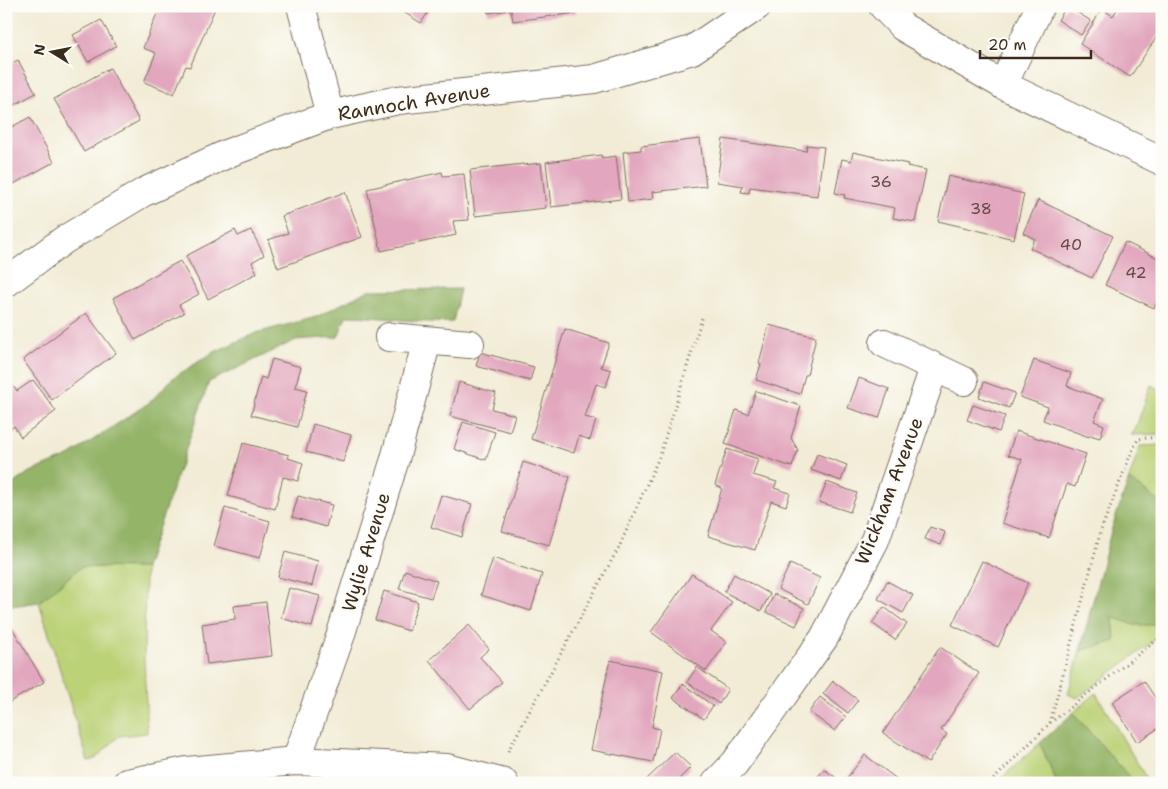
<svg xmlns="http://www.w3.org/2000/svg" width="1168" height="789" font-family="'Shantell Sans',sans-serif">
	<style>
		.green { fill: #bbd277; stroke: #7b7e4a }
		.forest { fill: #94b468; stroke: #686f43 }
		.building { fill: #e2a7be }
		.lines { fill: none; stroke-linecap: round; stroke-linejoin: round }
		.street-casing { stroke: #7b6e5e; stroke-width: 30 }
		.secondary-casing { stroke: #7b6e5e; stroke-width: 30 }
		.path { stroke: #7b6e5e; stroke-width: 3; stroke-dasharray: 1 4; stroke-linecap: butt }
		.street { stroke: #fff; stroke-width: 28 }
		.secondary { stroke: #fff; stroke-width: 28 }
		.labels { text-anchor: middle; dominant-baseline: central; stroke-width: 5; stroke-linejoin: round; paint-order: stroke }
		.number-label { font-size: 16px; fill: #654946 }
		.street-label { font-size: 19px; fill: #3b2a1e; stroke: #fdfcf7 }
	</style>
	<rect width="100%" height="100%" fill="#fdfcf7"/>
	<filter id="ink" filterUnits="userSpaceOnUse"><feTurbulence type="fractalNoise" baseFrequency=".02" numOctaves="2"/><feDisplacementMap in="SourceGraphic" scale="10" xChannelSelector="R" yChannelSelector="G"/><feConvolveMatrix kernelMatrix="1 2 1 2 8 2 1 2 1" color-interpolation-filters="sRGB"/></filter>
	<filter id="wash" filterUnits="userSpaceOnUse"><feTurbulence type="fractalNoise" baseFrequency=".0096" numOctaves="4" result="noise"/><feDisplacementMap in="SourceGraphic" scale="20" xChannelSelector="R" yChannelSelector="G"/><feGaussianBlur stdDeviation="1.12" result="paint"/><feColorMatrix in="noise" values="0 0 0 0 0 0 0 0 0 0 0 0 0 0 0 0 0 1.4 0 .05"/><feComposite in="paint" operator="in"/></filter>
	<g filter="url(#wash)">
		<rect width="100%" height="100%" fill="#f2ecd6"/>
		<!-- green -->
		<path class="green" d="M 1151,385 L 1162,391 L 1162,434 L 1131,435 L 1135,430 Z
			M 1162,445 L 1162,504 L 1129,479 L 1140,446 Z
			M 81,567 L 145,568 L 144,655 L 147,733 L 119,736 L 95,759 L 88,761 L 39,602 Z
			M 1113,617 L 1160,625 L 1162,621 L 1162,635 L 1077,698 L 1068,694 L 1080,651 L 1115,641 Z
			M 1096,693 L 1149,783 L 1130,783 L 1131,779 L 1073,713 Z
			M 1040,743 L 1057,783 L 996,783 Z"/>
		<!-- forest -->
		<path class="forest" d="M 460,289 L 453,322 C 417,324 382,316 346,316 L 338,337 L 296,340 L 209,382 L 145,568 L 81,567 L 39,602 L 12,606 L 6,591 L 6,489 L 28,473 L 69,456 L 150,402 L 173,378 L 212,353 L 256,333 L 316,317 L 369,290 Z
			M 1129,479 L 1162,504 L 1162,543 L 1159,547 L 1162,548 L 1162,621 L 1160,625 L 1134,625 L 1113,617 L 1115,641 L 1080,651 L 1112,528 Z
			M 1073,713 L 1131,779 L 1130,783 L 1057,783 L 1040,743 Z"/>
		<g id="blocks">
			<!-- building -->
			<path class="building" d="M 160,6 L 216,6 L 190,67 L 186,66 L 174,94 L 144,82 L 156,53 L 143,48 Z
				M 394,6 L 432,6 L 421,23 Z
				M 487,6 L 575,6 L 576,13 L 513,21 L 511,10 L 488,13 Z
				M 1067,6 L 1091,21 L 1081,35 L 1058,20 Z
				M 1119,6 L 1162,6 L 1162,29 L 1130,77 L 1080,44 L 1102,9 L 1113,16 Z
				M 101,20 L 116,46 L 88,62 L 73,35 Z
				M 18,60 L 36,93 L 9,108 L 6,103 L 6,66 Z
				M 110,68 L 139,121 L 84,152 L 54,99 Z
				M 30,117 L 54,162 L 8,187 L 6,185 L 6,130 Z
				M 700,139 L 706,186 L 652,192 L 653,199 L 628,202 L 623,152 L 641,150 L 641,146 Z
				M 723,139 L 806,151 L 807,145 L 824,147 L 817,196 L 750,187 L 749,193 L 741,192 L 743,186 L 717,182 Z
				M 853,152 L 908,164 L 907,166 L 926,170 L 915,222 L 893,218 L 895,208 L 844,198 L 845,195 L 835,193 L 842,159 L 851,161 Z
				M 601,155 L 602,158 L 616,156 L 621,199 L 551,207 L 546,162 Z
				M 541,163 L 546,208 L 475,216 L 470,170 L 523,164 L 523,165 Z
				M 442,172 L 443,176 L 464,174 L 469,220 L 453,221 L 456,235 L 381,251 L 367,189 Z
				M 948,176 L 1024,194 L 1014,239 L 938,221 Z
				M 345,192 L 362,237 L 278,268 L 268,240 L 288,233 L 282,216 Z
				M 1038,200 L 1113,236 L 1092,278 L 1030,248 L 1035,239 L 1023,233 Z
				M 235,230 L 238,236 L 251,230 L 264,255 L 252,262 L 257,273 L 208,299 L 186,256 Z
				M 1125,242 L 1162,260 L 1162,292 L 1154,308 L 1105,285 Z
				M 180,261 L 199,294 L 179,305 L 184,313 L 135,340 L 113,298 Z
				M 86,313 L 116,353 L 52,400 L 23,360 Z
				M 769,325 L 816,337 L 807,375 L 805,375 L 800,394 L 756,380 L 761,364 L 759,363 Z
				M 565,329 L 609,343 L 601,367 L 611,370 L 606,387 L 596,384 L 585,417 L 596,420 L 590,440 L 579,436 L 574,453 L 531,439 Z
				M 480,352 L 534,367 L 530,381 L 476,366 Z
				M 272,359 L 301,367 L 295,387 L 307,390 L 297,427 L 251,415 L 261,377 L 266,379 Z
				M 1034,360 L 1071,373 L 1067,386 L 1103,399 L 1094,421 L 1104,425 L 1100,438 L 1090,435 L 1089,437 L 1043,420 L 1048,407 L 1020,397 Z
				M 6,377 L 17,391 L 33,380 L 56,411 L 21,437 L 14,426 L 6,432 Z
				M 859,378 L 889,389 L 879,418 L 848,408 Z
				M 459,382 L 496,393 L 492,409 L 515,415 L 510,432 L 450,416 Z
				M 984,382 L 1015,393 L 1009,408 L 979,397 Z
				M 756,391 L 801,406 L 791,438 L 798,450 L 792,467 L 725,444 L 736,410 L 748,414 Z
				M 973,405 L 1005,416 L 999,432 L 967,420 Z
				M 463,422 L 495,432 L 486,460 L 454,449 Z
				M 313,424 L 351,435 L 343,462 L 306,452 Z
				M 1016,431 L 1086,454 L 1075,487 L 1067,484 L 1049,538 L 1002,523 L 1022,459 L 1008,455 Z
				M 243,443 L 289,455 L 288,458 L 303,463 L 298,481 L 283,477 L 275,509 L 228,496 Z
				M 727,449 L 758,459 L 753,475 L 777,482 L 774,488 L 790,493 L 786,506 L 771,501 L 755,550 L 708,536 L 722,488 L 715,485 Z
				M 817,454 L 847,465 L 841,481 L 811,470 Z
				M 523,462 L 570,477 L 549,545 L 502,531 Z
				M 827,482 L 857,493 L 850,512 L 819,502 Z
				M 441,495 L 472,504 L 462,537 L 431,527 Z
				M 298,496 L 332,505 L 326,527 L 292,517 Z
				M 225,508 L 270,521 L 260,558 L 214,546 Z
				M 930,527 L 945,532 L 941,545 L 925,539 Z
				M 285,552 L 318,561 L 312,586 L 278,577 Z
				M 493,558 L 542,574 L 531,611 L 481,595 Z
				M 982,561 L 1028,583 L 998,647 L 952,625 Z
				M 790,564 L 820,578 L 808,604 L 778,589 Z
				M 405,570 L 437,581 L 431,598 L 399,589 Z
				M 692,574 L 732,602 L 711,631 L 727,642 L 706,671 L 651,632 Z
				M 734,574 L 770,594 L 761,611 L 724,592 Z
				M 887,581 L 913,595 L 903,613 L 878,599 Z
				M 289,588 L 320,596 L 312,627 L 281,618 Z
				M 384,591 L 418,602 L 409,631 L 375,620 Z
				M 774,594 L 804,608 L 796,626 L 766,612 Z
				M 266,602 L 272,656 L 207,664 L 202,624 L 235,619 L 234,606 Z
				M 884,607 L 907,624 L 895,640 L 872,623 Z
				M 469,625 L 489,649 L 480,657 L 502,682 L 470,709 L 429,660 Z
				M 11,626 L 44,682 L 8,703 L 6,701 L 6,629 Z
				M 940,647 L 979,673 L 941,730 L 947,734 L 928,763 L 883,733 Z
				M 610,660 L 663,671 L 652,727 L 660,729 L 653,762 L 591,750 Z
				M 697,667 L 728,689 L 719,704 L 687,682 Z
				M 833,681 L 858,700 L 848,713 L 823,694 Z
				M 1144,681 L 1162,708 L 1162,726 L 1137,742 L 1112,702 Z
				M 683,684 L 713,706 L 704,719 L 673,698 Z
				M 820,697 L 846,717 L 835,731 L 809,712 Z
				M 675,752 L 691,767 L 675,783 L 646,783 L 644,782 Z
				M 865,755 L 902,783 L 843,783 Z
				M 824,769 L 843,783 L 813,783 Z"/>
		</g>
	</g>
	<g filter="url(#ink)">
		<use href="#blocks" fill-opacity="0" stroke="#7b6e5e" stroke-width="1"/>
		<g class="lines">
			<!-- street casing -->
			<g class="street-casing">
				<path id="street" d="M 301,6 L 330,115
					M 1003,85 L 1040,6
					M 6,283 L 64,240 L 144,192 L 231,152 L 330,115 L 398,100 L 594,79 L 692,50 L 757,6
					M 389,337 L 470,344
					M 884,343 L 964,381
					M 296,761 L 340,637 L 395,459 L 427,341
					M 127,783 L 187,771 L 296,761 L 447,768 L 504,783
					M 716,783 L 735,763 L 824,638 L 875,540 L 934,368"/>
			</g>
			<!-- secondary casing -->
			<g class="secondary-casing">
				<path id="secondary" d="M 883,6 L 903,27 L 1003,85 L 1162,161"/>
			</g>
			<!-- path -->
			<path class="path" d="M 1050,723 L 1101,530 L 1130,456 L 1138,439 L 1160,437 L 1162,438
				M 508,751 L 620,545 L 660,455 L 702,318
				M 990,783 L 1050,723 L 1162,636"/>
			<!-- street -->
			<use href="#street" class="street"/>
			<!-- secondary -->
			<use href="#secondary" class="secondary"/>
		</g>
	</g>
	<g class="labels">
		<!-- number labels -->
		<g class="number-label">
			<text x="881" y="181">36</text>
			<text x="981" y="208">38</text>
			<text x="1071" y="244">40</text>
			<text x="1136" y="272">42</text>
		</g>
		<!-- street labels -->
		<g class="street-label">
			<text transform="translate(414 102) rotate(-9)">Rannoch Avenue</text>
			<text transform="translate(889 491) rotate(-69)">Wickham Avenue</text>
			<text transform="translate(366 552) rotate(-73)">Wylie Avenue</text>
		</g>
	</g>
	<!-- margin -->
	<rect width="1168" height="789" fill="none" stroke="#fdfcf7" stroke-width="25"/>
	<!-- north arrow -->
	<g transform="translate(52 52) rotate(280)" stroke="#fdfcf7" stroke-width="4" paint-order="stroke">
	<path d="M0-4L9 19L0 12L-9 19Z" fill="#3b2a1e"/>
	<text y="-8" font-size="14" font-weight="bold" text-anchor="middle" fill="#3b2a1e">N</text>
	</g>
	<!-- scale -->
	<path d="M980 50v8h111v-8" fill="none" stroke="#3b2a1e" stroke-width="2.5"/>
	<text x="988" y="50" font-size="15" fill="#3b2a1e" stroke="#fdfcf7" stroke-width="4" paint-order="stroke">20 m</text>
</svg>
